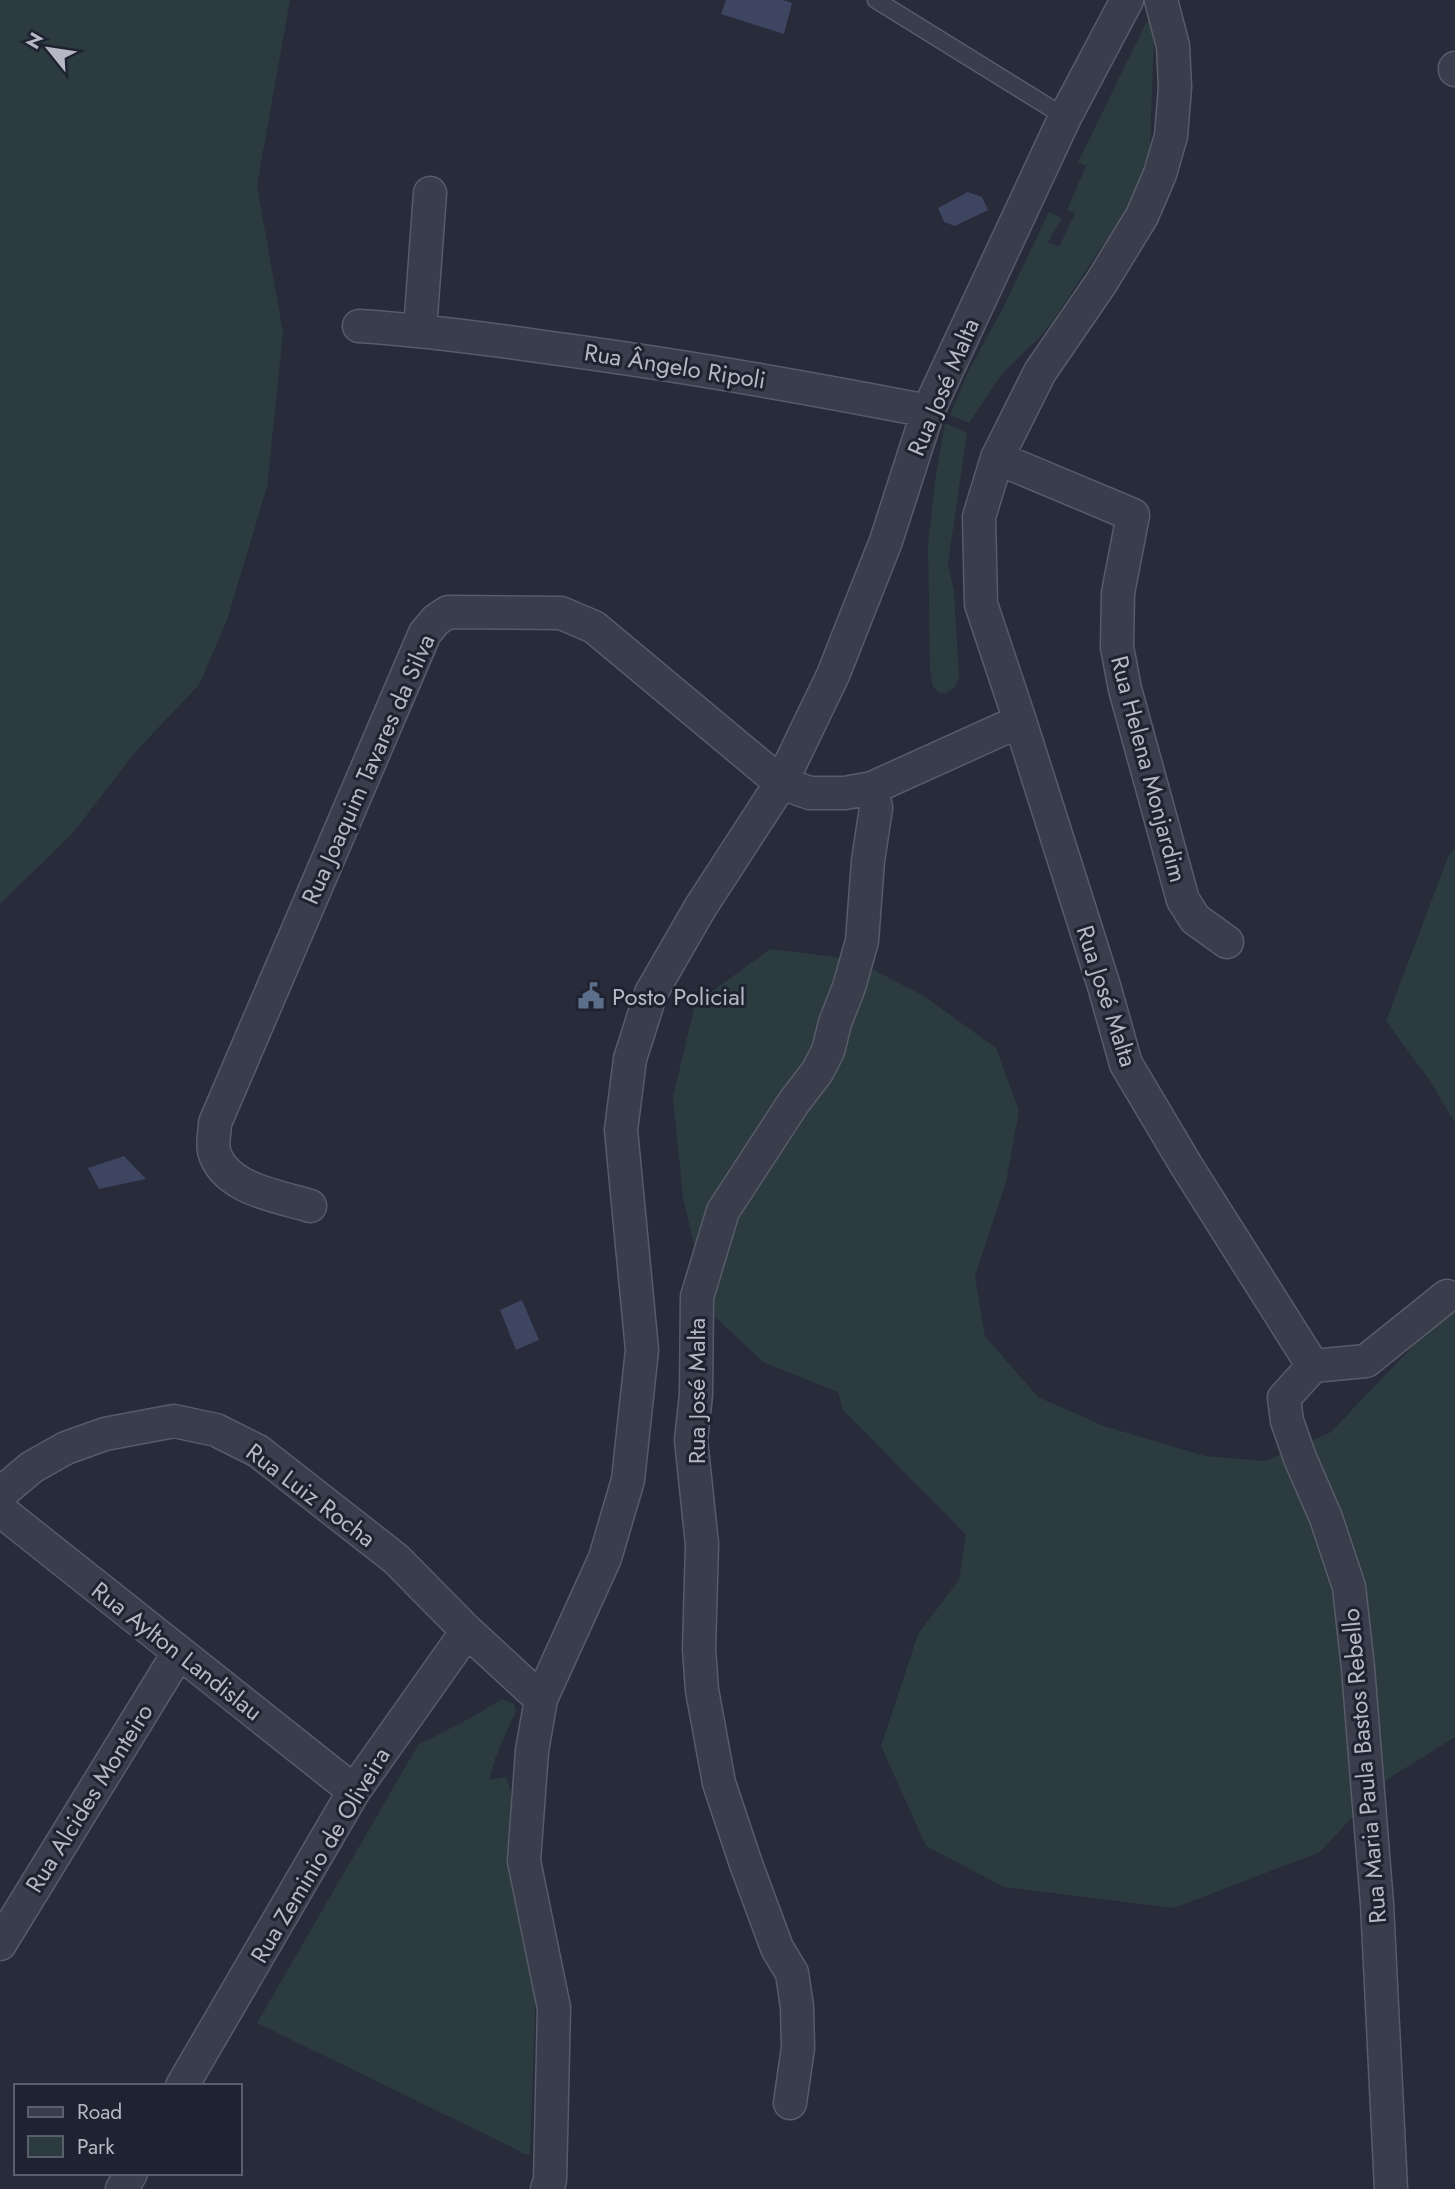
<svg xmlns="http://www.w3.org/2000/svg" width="1455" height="2189" font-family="Jost,sans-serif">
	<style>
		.green { fill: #2c3b40 }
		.water { fill: #3e4561 }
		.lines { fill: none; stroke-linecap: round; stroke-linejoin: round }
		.lane-casing { stroke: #585b69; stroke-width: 19 }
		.street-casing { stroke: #585b69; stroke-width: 35 }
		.lane { stroke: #3a3d4b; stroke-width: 16 }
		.street { stroke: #3a3d4b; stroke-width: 32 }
		.labels { text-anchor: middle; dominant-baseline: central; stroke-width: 6; stroke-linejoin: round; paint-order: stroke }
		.street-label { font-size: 24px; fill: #b6b8c6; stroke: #1f2230 }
		.poi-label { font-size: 24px; fill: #b6b8c6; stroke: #1f2230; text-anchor: start }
	</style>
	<rect width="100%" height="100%" fill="#272b3a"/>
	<!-- green -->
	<path class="green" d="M 0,0 L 290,0 L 257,185 L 283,333 L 267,487 L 227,620 L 199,685 L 135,752 L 73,833 L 0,904 Z
		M 1152,19 L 1154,39 L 1149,175 L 1052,322 L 1040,337 L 1002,374 L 969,423 L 950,415 L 969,370 L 1003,308 L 1049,212 L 1062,218 L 1048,242 L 1059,247 L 1075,213 L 1067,210 L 1086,166 L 1078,162 L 1147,21 Z
		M 945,423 L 967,433 L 948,563 L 954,592 L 959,678 L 954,688 L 946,693 L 940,693 L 933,687 L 930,670 L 928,545 L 935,481 Z
		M 1455,847 L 1455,1123 L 1430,1081 L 1386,1021 L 1448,857 Z
		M 770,949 L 853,959 L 924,996 L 996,1048 L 1019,1111 L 1006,1182 L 975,1276 L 985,1336 L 1038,1397 L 1104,1426 L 1205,1456 L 1265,1461 L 1331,1432 L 1448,1309 L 1455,1295 L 1455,1737 L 1388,1779 L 1320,1852 L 1174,1908 L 1004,1887 L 926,1846 L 881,1746 L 918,1634 L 959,1580 L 966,1535 L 843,1410 L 838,1392 L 763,1362 L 709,1311 L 683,1197 L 673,1097 L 695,1004 Z
		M 502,1699 L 514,1704 L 516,1711 L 496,1756 L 489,1780 L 505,1777 C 517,1791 513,1855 509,1874 L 536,1990 L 530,2155 L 520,2153 L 520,2151 L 257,2023 L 418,1745 L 476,1715 Z"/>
	<!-- water -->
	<path class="water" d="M 726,0 L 783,0 L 792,3 L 784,34 L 721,14 Z
		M 968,192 L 982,197 L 988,210 L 955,226 L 944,222 L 938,208 Z
		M 124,1156 L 146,1179 L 99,1189 L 88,1168 Z
		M 522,1300 L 539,1340 L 516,1350 L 500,1310 Z"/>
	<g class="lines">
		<!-- lane casing -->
		<g class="lane-casing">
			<path id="lane" d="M 876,0 L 1065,117"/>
		</g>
		<!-- street casing -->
		<g class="street-casing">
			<path id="street" d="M 1161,0 L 1173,46 L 1175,87 L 1171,136 L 1160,174 L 1142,216 L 1101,283 L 1040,372 L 997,458 L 979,517 L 981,604 L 1020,721 L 1104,986 L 1126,1064 L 1186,1165 L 1313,1366 L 1366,1361 L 1447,1296
				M 1455,68 L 1455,70
				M 359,326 C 421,330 482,338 544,347 C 673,364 800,386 928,411
				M 420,330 L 430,193
				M 997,458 L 1133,515 L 1118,593 L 1117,647 L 1125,689 L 1183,900 L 1195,919 L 1227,942
				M 310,1206 C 278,1196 224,1189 214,1151 C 212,1142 215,1132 215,1123 L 425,633 L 436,620 L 448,612 L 561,613 L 594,627 L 781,783 L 810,793 L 845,793 L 872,788 L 1020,721
				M 1313,1366 L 1284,1398 L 1287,1421 L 1300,1458 L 1326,1518 L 1349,1587 L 1358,1668 L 1377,1904 L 1391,2189
				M 0,1494 L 32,1467 L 66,1448 L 105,1434 L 174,1421 L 216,1430 L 258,1451 L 396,1559 L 467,1631 L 541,1699
				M 0,1510 L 354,1791
				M 0,1944 L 179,1652
				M 182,2086 L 354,1791 L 467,1631
				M 790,2103 L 798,2048 L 797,2007 L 792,1973 L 777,1948 L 746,1864 L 719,1783 L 702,1690 L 699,1649 L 702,1544 L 691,1440 L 696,1395 L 697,1297 L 723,1211 L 794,1102 L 817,1072 L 828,1051 L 835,1023 L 849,987 L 862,941 L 868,861 L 876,808 L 872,788
				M 122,2189 L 131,2173
				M 547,2189 L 550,2180 L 554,2008 L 524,1861 L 532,1751 L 541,1699 L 605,1558 L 628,1480 L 642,1350 L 621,1130 L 630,1059 L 651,993 L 700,908 L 781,783 L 833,675 L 886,541 L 928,411 L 1065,117 L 1127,0"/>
		</g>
		<!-- lane -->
		<use href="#lane" class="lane"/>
		<!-- street -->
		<use href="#street" class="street"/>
	</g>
	<!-- icons -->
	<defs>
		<g id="civic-bare" transform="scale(2.1)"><path d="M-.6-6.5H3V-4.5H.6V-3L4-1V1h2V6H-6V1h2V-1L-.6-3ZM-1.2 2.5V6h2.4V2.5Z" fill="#5c6f8a" stroke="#1f2230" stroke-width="2.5" paint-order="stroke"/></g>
	</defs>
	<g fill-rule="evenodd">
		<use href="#civic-bare" x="591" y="996"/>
	</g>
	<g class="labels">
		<!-- street labels -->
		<g class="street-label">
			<text transform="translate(675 366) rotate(9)">Rua Ângelo Ripoli</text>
			<text transform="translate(943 387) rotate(-67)">Rua José Malta</text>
			<text transform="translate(368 769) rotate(-66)">Rua Joaquim Tavares da Silva</text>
			<text transform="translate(1149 769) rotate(75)">Rua Helena Monjardim</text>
			<text transform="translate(1107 996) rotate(72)">Rua José Malta</text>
			<text transform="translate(696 1391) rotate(-90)">Rua José Malta</text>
			<text transform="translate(311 1495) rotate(37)">Rua Luiz Rocha</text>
			<text transform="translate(177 1651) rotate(38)">Rua Aylton Landislau</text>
			<text transform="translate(1364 1766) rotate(-95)">Rua Maria Paula Bastos Rebello</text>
			<text transform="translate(89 1798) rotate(-58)">Rua Alcides Monteiro</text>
			<text transform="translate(320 1855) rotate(-59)">Rua Zeminio de Oliveira</text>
		</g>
		<!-- poi labels -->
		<g class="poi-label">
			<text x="612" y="996">Posto Policial</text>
		</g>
	</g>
	<!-- legend -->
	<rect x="14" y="2084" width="228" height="91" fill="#1f2230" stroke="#5b5e6c" stroke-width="2"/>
	<rect x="28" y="2107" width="35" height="10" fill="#3a3d4b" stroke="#5b5e6c" stroke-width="2"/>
	<text x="77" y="2119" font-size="21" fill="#b6b8c6">Road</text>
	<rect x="28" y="2136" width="35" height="21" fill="#2c3b40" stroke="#5b5e6c" stroke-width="2"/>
	<text x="77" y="2154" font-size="21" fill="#b6b8c6">Park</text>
	<!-- north arrow -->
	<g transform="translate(49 49) rotate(300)" stroke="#1f2230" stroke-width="5" paint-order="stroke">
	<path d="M0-5L12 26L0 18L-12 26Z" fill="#b6b8c6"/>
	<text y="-10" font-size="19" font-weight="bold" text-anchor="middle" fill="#b6b8c6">N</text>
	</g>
</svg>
